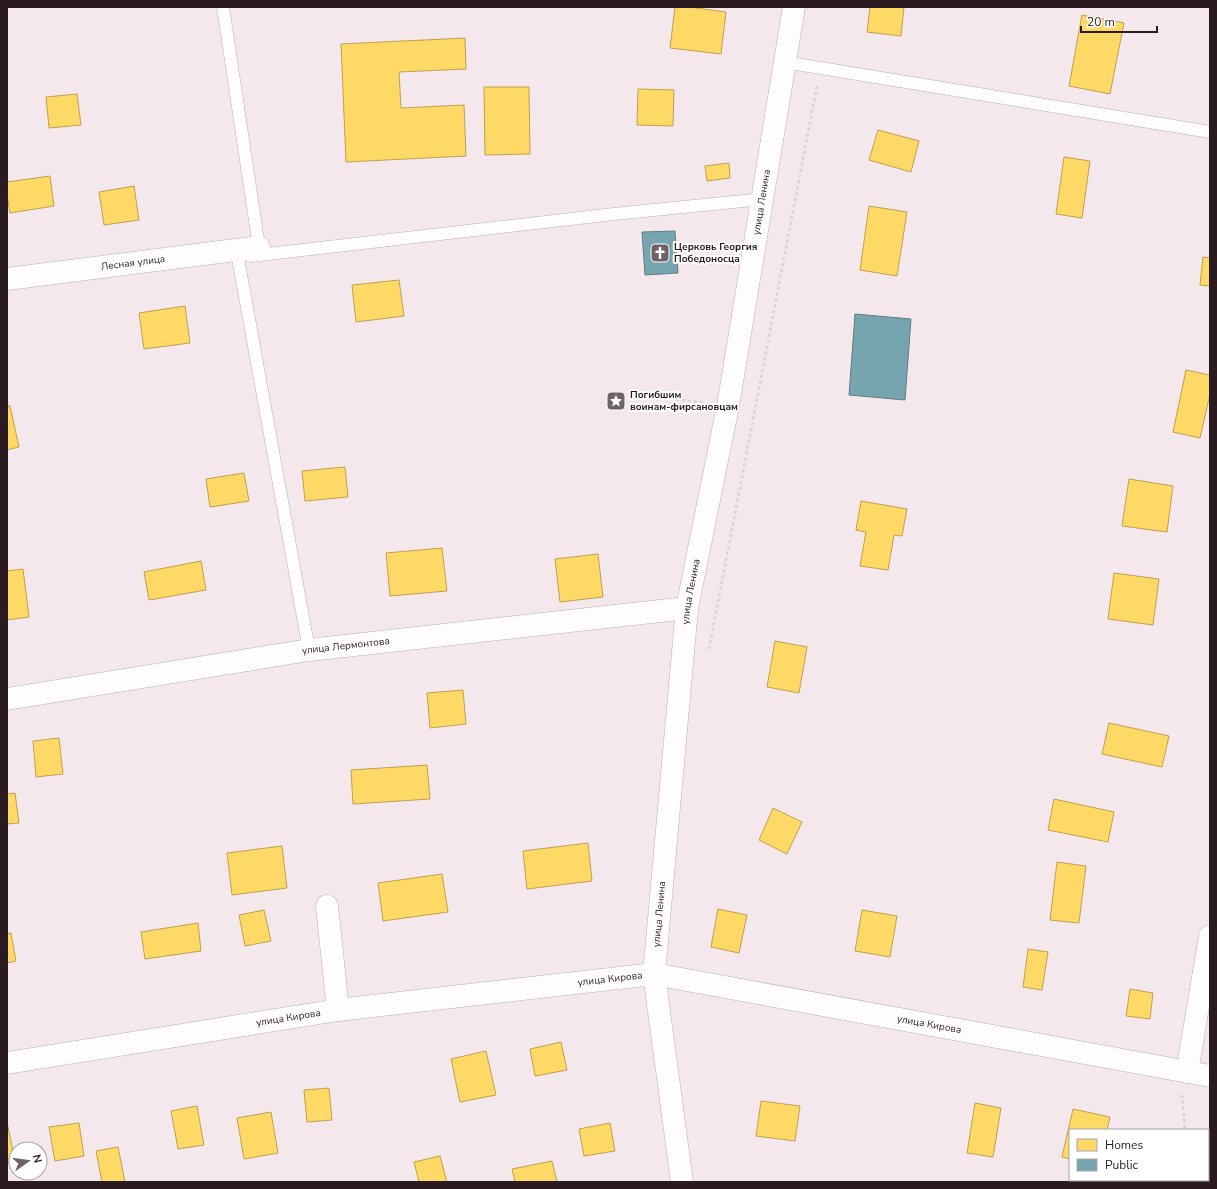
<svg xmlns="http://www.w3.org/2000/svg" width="1217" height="1189" font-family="'Nunito Sans',sans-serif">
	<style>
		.homes { fill: #ffd966; stroke: #bfa051 }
		.public { fill: #76a5af; stroke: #5f7c84 }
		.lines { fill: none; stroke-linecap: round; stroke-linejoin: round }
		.lane-casing { stroke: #bcb0b4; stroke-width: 13 }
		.street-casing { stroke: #bcb0b4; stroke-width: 23 }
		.path { stroke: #d6d3d4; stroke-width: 2.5; stroke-dasharray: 3 3; stroke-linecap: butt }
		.lane { stroke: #fefcfc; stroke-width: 12 }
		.street { stroke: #fefcfc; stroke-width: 22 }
		.labels { text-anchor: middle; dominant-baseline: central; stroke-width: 4; stroke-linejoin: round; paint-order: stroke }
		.street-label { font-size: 10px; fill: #291b20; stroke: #fff }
		.poi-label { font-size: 10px; font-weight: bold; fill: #291b20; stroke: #fff; text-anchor: start }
	</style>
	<rect width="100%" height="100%" fill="#f5e8ec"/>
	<!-- homes -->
	<path class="homes" d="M 675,7 L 689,7 L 726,12 L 721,54 L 670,48 Z
		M 870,7 L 904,7 L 901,36 L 867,32 Z
		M 1082,15 L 1124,23 L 1110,94 L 1069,86 Z
		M 465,38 L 466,69 L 399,72 L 401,108 L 464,105 L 466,156 L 346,162 L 341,44 Z
		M 484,87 L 529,87 L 530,154 L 485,155 Z
		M 638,89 L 674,90 L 673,126 L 637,125 Z
		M 77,94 L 81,125 L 49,128 L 46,97 Z
		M 878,130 L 919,141 L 911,172 L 869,160 Z
		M 1064,157 L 1090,161 L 1082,218 L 1056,214 Z
		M 729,163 L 730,178 L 707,181 L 705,166 Z
		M 50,176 L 54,206 L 10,213 L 7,194 L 7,182 Z
		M 134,186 L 139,220 L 104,225 L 99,192 Z
		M 869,206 L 907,212 L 897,276 L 860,270 Z
		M 1203,257 L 1210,258 L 1210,286 L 1200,285 Z
		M 399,280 L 404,316 L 356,322 L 352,285 Z
		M 185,306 L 190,343 L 144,349 L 139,313 Z
		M 1186,370 L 1210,375 L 1210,394 L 1200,438 L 1173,432 Z
		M 7,406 L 10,406 L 19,447 L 7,450 Z
		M 345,467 L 348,497 L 305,501 L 302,471 Z
		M 244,473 L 249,501 L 210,507 L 206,479 Z
		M 1129,479 L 1173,486 L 1167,532 L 1122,526 Z
		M 861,501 L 907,509 L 902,536 L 894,535 L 888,570 L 860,566 L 866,532 L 856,530 Z
		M 442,548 L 447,591 L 390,596 L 386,553 Z
		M 598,554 L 603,597 L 560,602 L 555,559 Z
		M 201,561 L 206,590 L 149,600 L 144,572 Z
		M 23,569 L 29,617 L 7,620 L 7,571 Z
		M 1114,573 L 1159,579 L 1153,625 L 1108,619 Z
		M 775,641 L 807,647 L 799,693 L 767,687 Z
		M 463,690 L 466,724 L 430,728 L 427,693 Z
		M 1109,723 L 1169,736 L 1162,767 L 1102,754 Z
		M 59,738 L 63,774 L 36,777 L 33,741 Z
		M 427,765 L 430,799 L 353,804 L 351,770 Z
		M 15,793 L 19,823 L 7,824 L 7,794 Z
		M 1054,799 L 1114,812 L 1108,842 L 1048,830 Z
		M 773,808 L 802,822 L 787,854 L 759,840 Z
		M 588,843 L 592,881 L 527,889 L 523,851 Z
		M 282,846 L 287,888 L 232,895 L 227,853 Z
		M 1057,862 L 1086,866 L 1079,923 L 1050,920 Z
		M 442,874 L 448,912 L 383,921 L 378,883 Z
		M 718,909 L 747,915 L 739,953 L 711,947 Z
		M 264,910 L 271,941 L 245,946 L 239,915 Z
		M 862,910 L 897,916 L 890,957 L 855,951 Z
		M 198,923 L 201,951 L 145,959 L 141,932 Z
		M 11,933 L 16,961 L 7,963 L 7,934 Z
		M 1028,949 L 1048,952 L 1042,990 L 1023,987 Z
		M 1130,989 L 1153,993 L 1150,1019 L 1126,1016 Z
		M 561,1042 L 567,1070 L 535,1076 L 530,1049 Z
		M 486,1051 L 496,1095 L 460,1102 L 451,1059 Z
		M 329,1088 L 332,1120 L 307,1122 L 304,1090 Z
		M 761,1101 L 800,1106 L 795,1141 L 756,1136 Z
		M 975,1103 L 1001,1108 L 993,1157 L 967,1153 Z
		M 197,1106 L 204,1145 L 178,1149 L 171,1111 Z
		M 1073,1109 L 1110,1117 L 1107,1130 L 1070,1130 L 1070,1159 L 1062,1157 Z
		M 271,1112 L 278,1153 L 244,1159 L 237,1118 Z
		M 7,1122 L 15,1161 L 7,1163 Z
		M 79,1123 L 84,1156 L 55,1161 L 49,1127 Z
		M 610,1123 L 615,1151 L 584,1156 L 579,1129 Z
		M 118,1147 L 125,1182 L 102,1182 L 96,1151 Z
		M 440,1156 L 447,1182 L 419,1182 L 414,1162 Z
		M 552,1161 L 557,1182 L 515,1182 L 512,1169 Z"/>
	<!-- public -->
	<path class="public" d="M 675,231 L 678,273 L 645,275 L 642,232 Z
		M 855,314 L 911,319 L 905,400 L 849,395 Z"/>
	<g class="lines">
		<!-- lane casing -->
		<g class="lane-casing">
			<path id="lane" d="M 223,7 L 259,247 L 238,258 L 309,650
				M 784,62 L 1210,132
				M 251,256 L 614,214 L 763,199"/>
		</g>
		<!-- street casing -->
		<g class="street-casing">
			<g id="street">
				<path id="s1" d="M 7,279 L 259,247"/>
				<path id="s2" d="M 7,699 L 309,650 L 687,608"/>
				<path d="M 327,906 L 338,1010"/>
				<path id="s3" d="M 7,1063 L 338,1010 L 654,974 L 1210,1076"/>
				<path d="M 1187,1072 L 1210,936"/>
				<path id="s4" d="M 682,1182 L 654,974 L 687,608 L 728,406 L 794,7"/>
			</g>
		</g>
		<!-- path -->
		<path class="path" d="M 658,397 L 705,403
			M 709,649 L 817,86
			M 1182,1095 L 1185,1130
			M 1189,1180 L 1189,1182"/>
		<!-- lane -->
		<use href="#lane" class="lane"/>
		<!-- street -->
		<use href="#street" class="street"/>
	</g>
	<!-- icons -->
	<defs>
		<g id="church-square" transform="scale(1)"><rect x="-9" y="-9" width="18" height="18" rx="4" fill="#706367" stroke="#fff"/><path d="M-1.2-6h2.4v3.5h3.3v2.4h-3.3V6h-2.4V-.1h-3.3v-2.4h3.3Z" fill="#fff"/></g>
		<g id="sight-square" transform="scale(1)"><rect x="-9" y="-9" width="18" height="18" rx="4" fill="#706367" stroke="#fff"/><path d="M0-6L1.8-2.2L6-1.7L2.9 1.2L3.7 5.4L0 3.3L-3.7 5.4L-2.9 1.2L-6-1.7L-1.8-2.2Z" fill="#fff"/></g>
	</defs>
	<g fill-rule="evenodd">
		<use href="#church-square" x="660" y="253"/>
		<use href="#sight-square" x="616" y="401"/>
	</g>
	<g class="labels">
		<!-- street labels -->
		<g class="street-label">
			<text stroke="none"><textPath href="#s4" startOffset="990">улица Ленина</textPath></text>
			<text stroke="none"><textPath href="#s1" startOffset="127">Лесная улица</textPath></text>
			<text stroke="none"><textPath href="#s4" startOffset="594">улица Ленина</textPath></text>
			<text stroke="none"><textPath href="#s2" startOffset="343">улица Лермонтова</textPath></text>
			<text stroke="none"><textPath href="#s4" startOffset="270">улица Ленина</textPath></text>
			<text stroke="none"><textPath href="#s3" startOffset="609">улица Кирова</textPath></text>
			<text stroke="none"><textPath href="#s3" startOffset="285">улица Кирова</textPath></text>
			<text stroke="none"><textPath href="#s3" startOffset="933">улица Кирова</textPath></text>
		</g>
		<!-- poi labels -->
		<g class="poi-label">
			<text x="674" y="247">Церковь Георгия<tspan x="674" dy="12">Победоносца</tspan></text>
			<text x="630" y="395">Погибшим<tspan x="630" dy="12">воинам-фирсановцам</tspan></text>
		</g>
	</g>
	<!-- border -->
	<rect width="1217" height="1189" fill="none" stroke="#291b20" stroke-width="16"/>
	<!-- legend -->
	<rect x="1069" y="1129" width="140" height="52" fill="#ffffff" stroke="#a9a4a6"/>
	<rect x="1077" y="1139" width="20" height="12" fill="#ffd966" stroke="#a9a4a6"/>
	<text x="1105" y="1149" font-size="12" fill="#291b20">Homes</text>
	<rect x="1077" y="1159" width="20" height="12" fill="#76a5af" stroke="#a9a4a6"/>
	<text x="1105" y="1169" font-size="12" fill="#291b20">Public</text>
	<!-- north arrow -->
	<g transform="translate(28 1161) rotate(76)"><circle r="19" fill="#ffffff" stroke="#a9a4a6"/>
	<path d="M0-3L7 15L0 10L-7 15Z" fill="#706367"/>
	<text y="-6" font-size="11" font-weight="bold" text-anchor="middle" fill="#291b20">N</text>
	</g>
	<!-- scale -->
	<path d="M1081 26v6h76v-6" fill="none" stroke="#291b20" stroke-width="2"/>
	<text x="1087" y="26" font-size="12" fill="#291b20" stroke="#ffffff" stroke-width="3" paint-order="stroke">20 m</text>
</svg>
